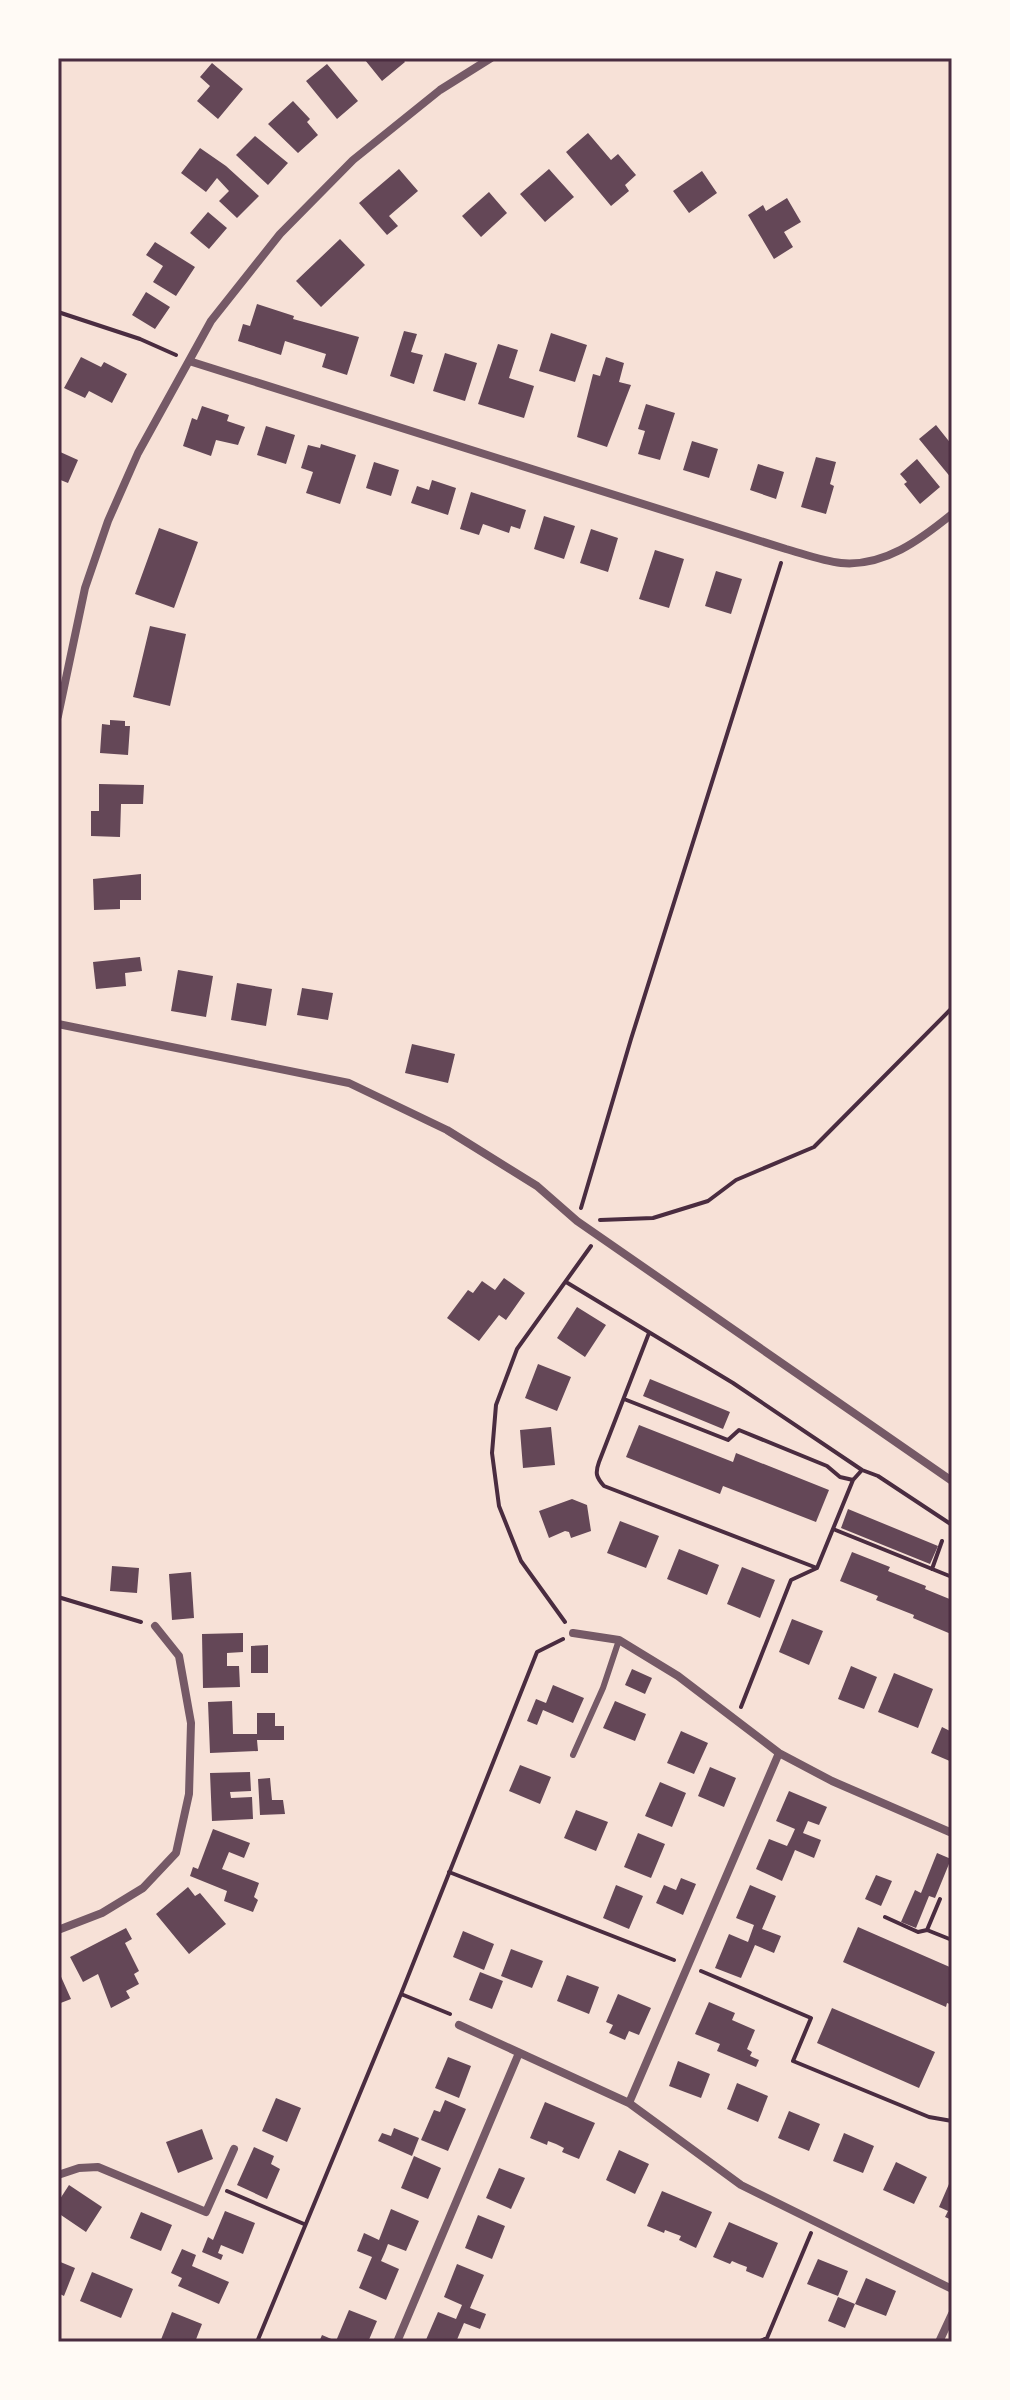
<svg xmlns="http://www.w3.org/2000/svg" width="1010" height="2400" font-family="Bitter,serif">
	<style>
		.building { fill: #644757 }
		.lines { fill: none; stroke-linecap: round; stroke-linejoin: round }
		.path { stroke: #4a2c40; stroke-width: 4 }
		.service { stroke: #755966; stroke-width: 6 }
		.minor { stroke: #755966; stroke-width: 8 }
		.neatline { fill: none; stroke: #4a2c40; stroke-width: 3 }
	</style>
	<rect width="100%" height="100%" fill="#f7e1d7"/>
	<!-- building -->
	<path class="building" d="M 368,58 L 402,58 L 405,62 L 382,81 L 365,60 Z
		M 212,63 L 243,89 L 218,119 L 197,101 L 210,86 L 200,77 Z
		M 327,64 L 358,101 L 337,119 L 306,81 Z
		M 293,101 L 310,119 L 307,122 L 318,135 L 298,153 L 268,124 Z
		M 588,133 L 611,160 L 618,154 L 636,175 L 625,185 L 629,191 L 611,206 L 566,152 Z
		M 255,136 L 288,163 L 268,185 L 236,155 Z
		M 200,148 L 226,166 L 259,196 L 237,218 L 219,201 L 229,191 L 217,178 L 206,192 L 181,173 Z
		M 399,169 L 418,191 L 389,216 L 398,226 L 387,235 L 359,203 Z
		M 549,169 L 574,197 L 545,222 L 520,194 Z
		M 702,171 L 717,193 L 689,213 L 673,191 Z
		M 489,192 L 507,213 L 481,237 L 462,216 Z
		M 787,198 L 801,222 L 784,232 L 793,247 L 774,259 L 748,215 L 763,205 L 766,211 Z
		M 208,212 L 227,228 L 209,249 L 190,233 Z
		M 340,239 L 365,265 L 321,307 L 296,281 Z
		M 155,242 L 195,267 L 176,296 L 153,282 L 163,266 L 146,255 Z
		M 146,292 L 170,307 L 155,329 L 132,315 Z
		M 257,304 L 294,316 L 293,319 L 359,337 L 347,375 L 322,367 L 326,354 L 285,341 L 281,355 L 238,341 L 243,324 L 250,326 Z
		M 404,331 L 417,334 L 411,352 L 423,355 L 414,384 L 390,376 Z
		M 551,333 L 587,345 L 575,382 L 539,371 Z
		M 498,344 L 518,350 L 509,378 L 534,386 L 524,418 L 478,404 Z
		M 445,353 L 477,363 L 465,401 L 433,391 Z
		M 81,357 L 101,367 L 104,362 L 127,374 L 112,403 L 89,391 L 85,398 L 64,388 Z
		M 606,357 L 624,363 L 619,382 L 631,385 L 607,447 L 577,437 L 593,374 L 600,376 Z
		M 646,404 L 675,413 L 660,460 L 638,454 L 645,431 L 638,429 Z
		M 202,406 L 229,415 L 227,421 L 245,427 L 238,445 L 216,440 L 211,456 L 183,446 L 192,418 L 197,420 Z
		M 936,425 L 952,445 L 952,479 L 919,439 Z
		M 266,426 L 295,435 L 286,464 L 257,455 Z
		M 692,441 L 718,449 L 709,478 L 683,470 Z
		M 321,444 L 356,455 L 340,504 L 306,493 L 313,472 L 301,468 L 308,445 L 320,448 Z
		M 58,451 L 78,460 L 68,483 L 58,479 Z
		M 816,457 L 836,462 L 830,484 L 834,486 L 826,514 L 801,507 Z
		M 917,459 L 940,487 L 920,504 L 904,484 L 907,482 L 900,474 Z
		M 374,462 L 399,470 L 391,496 L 366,488 Z
		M 758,464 L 784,472 L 776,499 L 750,490 Z
		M 432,480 L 456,488 L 448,515 L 411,503 L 417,486 L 429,490 Z
		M 471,492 L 526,510 L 520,529 L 511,526 L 509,533 L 483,524 L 479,535 L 460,529 Z
		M 544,516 L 575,526 L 564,559 L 534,549 Z
		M 159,528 L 198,542 L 174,608 L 135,594 Z
		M 591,529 L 618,538 L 608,572 L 580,563 Z
		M 655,550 L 684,559 L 669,608 L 639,599 Z
		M 716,571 L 742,579 L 731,614 L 705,606 Z
		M 150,626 L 186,634 L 170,706 L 133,697 Z
		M 110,720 L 125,721 L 125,726 L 130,726 L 128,755 L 100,753 L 102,724 L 110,725 Z
		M 99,784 L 144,785 L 143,804 L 121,804 L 120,837 L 91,836 L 91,811 L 99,811 Z
		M 141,874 L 141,900 L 120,900 L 120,909 L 94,910 L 93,879 Z
		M 140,957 L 142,971 L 125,973 L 126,986 L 96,989 L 93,962 Z
		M 178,970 L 213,976 L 206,1017 L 171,1011 Z
		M 237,983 L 272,989 L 266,1026 L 231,1020 Z
		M 302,988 L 333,993 L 328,1020 L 297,1015 Z
		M 412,1044 L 455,1054 L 448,1083 L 405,1073 Z
		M 504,1278 L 525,1293 L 506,1320 L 499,1315 L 479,1341 L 447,1318 L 468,1290 L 473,1293 L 482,1281 L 495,1290 Z
		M 577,1307 L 606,1325 L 585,1357 L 557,1338 Z
		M 538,1364 L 571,1377 L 557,1411 L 525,1398 Z
		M 650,1379 L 730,1412 L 723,1429 L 643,1396 Z
		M 639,1425 L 733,1462 L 736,1453 L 829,1490 L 816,1522 L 723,1486 L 720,1494 L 626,1457 Z
		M 551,1427 L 555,1465 L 523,1468 L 520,1430 Z
		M 572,1499 L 587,1505 L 591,1531 L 571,1538 L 569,1532 L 565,1531 L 549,1538 L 539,1511 Z
		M 848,1509 L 938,1546 L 930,1564 L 841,1528 Z
		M 620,1521 L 659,1536 L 646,1568 L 607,1553 Z
		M 679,1549 L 719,1565 L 707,1595 L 667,1579 Z
		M 852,1552 L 890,1567 L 888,1571 L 926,1586 L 925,1589 L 952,1600 L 951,1634 L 913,1618 L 914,1615 L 876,1600 L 878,1596 L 840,1581 Z
		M 112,1566 L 139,1568 L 137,1593 L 110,1591 Z
		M 742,1567 L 775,1580 L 760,1618 L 727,1604 Z
		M 191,1572 L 194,1618 L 172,1620 L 169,1574 Z
		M 792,1619 L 823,1631 L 809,1665 L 779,1652 Z
		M 243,1633 L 243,1652 L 227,1653 L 227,1666 L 239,1666 L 240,1687 L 203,1688 L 202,1634 Z
		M 268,1645 L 268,1673 L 251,1673 L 251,1646 Z
		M 851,1666 L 877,1677 L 864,1709 L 838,1699 Z
		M 632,1669 L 652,1678 L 645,1694 L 625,1685 Z
		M 894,1673 L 933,1689 L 918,1728 L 878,1712 Z
		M 553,1685 L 584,1698 L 573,1723 L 543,1710 L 537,1725 L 527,1721 L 536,1699 L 546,1703 Z
		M 232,1701 L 233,1734 L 257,1734 L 257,1713 L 275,1713 L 275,1726 L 284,1726 L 284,1740 L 257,1740 L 258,1751 L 210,1753 L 208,1702 Z
		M 615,1701 L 646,1714 L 635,1741 L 603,1728 Z
		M 942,1727 L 952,1732 L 952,1762 L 931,1753 Z
		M 681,1731 L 708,1743 L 694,1774 L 667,1763 Z
		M 520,1765 L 551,1777 L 540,1804 L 509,1791 Z
		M 710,1767 L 736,1778 L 724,1807 L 698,1796 Z
		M 250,1772 L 251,1791 L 230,1792 L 231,1798 L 252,1797 L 253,1819 L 212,1821 L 210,1773 Z
		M 270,1778 L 272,1800 L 283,1800 L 285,1814 L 260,1815 L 258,1779 Z
		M 660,1782 L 686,1793 L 672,1827 L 645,1816 Z
		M 789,1791 L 827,1807 L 819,1825 L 808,1821 L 803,1833 L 821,1840 L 814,1858 L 795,1850 L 782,1881 L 756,1869 L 769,1839 L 787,1846 L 791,1838 L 795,1829 L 776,1821 Z
		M 576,1810 L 608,1822 L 596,1851 L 564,1838 Z
		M 213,1829 L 250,1843 L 244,1858 L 229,1852 L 222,1869 L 259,1883 L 254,1897 L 258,1900 L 253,1912 L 224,1901 L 227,1891 L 190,1876 L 193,1867 L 198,1869 Z
		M 638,1833 L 665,1844 L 651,1878 L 624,1867 Z
		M 937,1853 L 951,1859 L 935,1898 L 929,1896 L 916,1928 L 901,1922 L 915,1890 L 921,1893 Z
		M 876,1875 L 892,1881 L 881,1906 L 865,1899 Z
		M 681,1878 L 696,1884 L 683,1915 L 656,1903 L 664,1885 L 676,1890 Z
		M 616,1885 L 643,1896 L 629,1929 L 603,1918 Z
		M 750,1885 L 776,1896 L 762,1929 L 781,1936 L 774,1953 L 755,1945 L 741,1978 L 715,1968 L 729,1934 L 748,1942 L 754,1925 L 736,1918 Z
		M 188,1887 L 195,1896 L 200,1893 L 226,1924 L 189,1954 L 156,1914 Z
		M 858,1927 L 952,1968 L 952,2005 L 947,2003 L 946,2007 L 843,1962 Z
		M 126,1928 L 132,1939 L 125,1943 L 139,1971 L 134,1974 L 139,1984 L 126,1991 L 130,1998 L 111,2008 L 98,1974 L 83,1982 L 70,1957 Z
		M 463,1931 L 494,1944 L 484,1970 L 453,1957 Z
		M 511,1949 L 543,1961 L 532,1988 L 501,1976 Z
		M 58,1970 L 71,1999 L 58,2004 Z
		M 480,1972 L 503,1981 L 492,2009 L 469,2000 Z
		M 567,1975 L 599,1987 L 589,2014 L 557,2001 Z
		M 618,1994 L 651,2008 L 639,2035 L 629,2031 L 625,2040 L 609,2033 L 613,2025 L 606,2022 Z
		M 709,2002 L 735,2013 L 732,2020 L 755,2030 L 747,2049 L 752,2052 L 750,2056 L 759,2060 L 756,2067 L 717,2051 L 720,2044 L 695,2034 Z
		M 832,2008 L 935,2052 L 919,2088 L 817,2043 Z
		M 448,2057 L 471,2066 L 459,2098 L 435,2088 Z
		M 678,2061 L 710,2074 L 701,2098 L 669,2086 Z
		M 737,2083 L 768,2096 L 758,2122 L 727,2109 Z
		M 276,2098 L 301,2108 L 287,2142 L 262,2131 Z
		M 445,2100 L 466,2109 L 448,2151 L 421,2140 L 434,2110 L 440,2112 Z
		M 545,2102 L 595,2123 L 579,2159 L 562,2152 L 564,2148 L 556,2144 L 548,2141 L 547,2145 L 530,2138 Z
		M 789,2111 L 820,2124 L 809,2151 L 778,2138 Z
		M 394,2128 L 419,2138 L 412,2156 L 378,2141 L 382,2133 L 391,2136 Z
		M 202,2129 L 213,2159 L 178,2173 L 166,2142 Z
		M 844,2133 L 874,2146 L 863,2173 L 833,2161 Z
		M 254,2147 L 274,2156 L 271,2164 L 280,2169 L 267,2199 L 237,2185 Z
		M 619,2150 L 649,2164 L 635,2194 L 606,2180 Z
		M 414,2156 L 441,2168 L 428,2199 L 401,2188 Z
		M 896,2162 L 927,2177 L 914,2204 L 883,2190 Z
		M 499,2168 L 525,2178 L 511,2209 L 486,2198 Z
		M 949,2184 L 952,2185 L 952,2220 L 945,2217 L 948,2211 L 939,2207 Z
		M 69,2185 L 102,2207 L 86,2232 L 58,2213 L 58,2202 Z
		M 662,2191 L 712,2212 L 696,2248 L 679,2240 L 681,2236 L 665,2230 L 664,2233 L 647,2226 Z
		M 391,2209 L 419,2221 L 406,2251 L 388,2244 L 385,2252 L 381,2261 L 399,2269 L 386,2300 L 359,2288 L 372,2257 L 357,2251 L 364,2233 L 379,2240 Z
		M 225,2211 L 255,2223 L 243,2254 L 221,2245 L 218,2253 L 223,2255 L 221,2260 L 202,2252 L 208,2237 L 213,2240 Z
		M 141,2212 L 172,2225 L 161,2251 L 130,2238 Z
		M 478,2215 L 505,2226 L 492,2259 L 465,2248 Z
		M 729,2222 L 778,2243 L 763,2278 L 746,2271 L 747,2267 L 739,2264 L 732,2261 L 730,2264 L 713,2257 Z
		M 182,2249 L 196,2255 L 192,2266 L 229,2282 L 219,2304 L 178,2286 L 182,2278 L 171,2273 Z
		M 818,2259 L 848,2271 L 838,2296 L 807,2284 Z
		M 58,2261 L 75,2268 L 64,2296 L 58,2293 Z
		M 457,2264 L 484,2275 L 470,2308 L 486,2314 L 480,2329 L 464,2323 L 456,2342 L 425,2342 L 438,2312 L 456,2319 L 462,2305 L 444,2297 Z
		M 92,2272 L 133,2289 L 121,2318 L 80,2301 Z
		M 866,2278 L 896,2291 L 886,2316 L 855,2304 Z
		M 838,2297 L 855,2304 L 845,2328 L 828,2321 Z
		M 349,2310 L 377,2321 L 368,2342 L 319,2342 L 322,2335 L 336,2341 Z
		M 172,2312 L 202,2324 L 195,2342 L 160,2342 Z"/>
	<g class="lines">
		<!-- path -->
		<path class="path" d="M 58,312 L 140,339 L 176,355
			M 581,1208 L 631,1039 L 781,563
			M 600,1220 L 653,1218 L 708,1201 L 736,1180 L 814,1147 L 952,1008
			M 566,1282 L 733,1383 L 862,1470 L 878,1476 L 952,1525
			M 649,1333 L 599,1462 C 595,1473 596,1477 604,1486 L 817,1568
			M 624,1399 L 728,1440 L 739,1430 L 827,1466 L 840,1477 L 853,1480
			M 833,1529 L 952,1577
			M 932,1569 L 942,1541
			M 58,1597 L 141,1622
			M 565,1622 L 521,1561 L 499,1506 L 492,1453 L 496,1405 L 517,1349 L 591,1246
			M 741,1707 L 791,1580 L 817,1568 L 853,1480 L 862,1470
			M 449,1872 L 674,1960
			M 885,1917 L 918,1932 L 927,1930 L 952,1940
			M 927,1930 L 940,1899
			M 701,1971 L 811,2018 L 793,2061 L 929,2117 L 952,2121
			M 401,1994 L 450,2014
			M 227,2191 L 304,2224
			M 257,2342 L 401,1994 L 537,1652 L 563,1639
			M 758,2342 L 767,2338 L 811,2233"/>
		<!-- service -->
		<path class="service" d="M 573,1755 L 603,1688 L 619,1640"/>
		<!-- minor -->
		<path class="minor" d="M 189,361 L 786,549 C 804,554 823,561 841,563 C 884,567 920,540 952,514
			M 58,716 L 85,588 L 108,521 L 138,453 L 211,321 L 280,234 L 353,160 L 440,90 L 491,58
			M 58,1024 L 349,1083 L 447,1130 L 537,1186 L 577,1221 L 952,1481
			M 573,1633 L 619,1640 L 678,1676 L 779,1753 L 832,1781 L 952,1833
			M 58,1930 L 102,1913 L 143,1888 L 176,1853 L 189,1794 L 191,1723 L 179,1656 L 155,1626
			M 459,2025 L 629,2103 L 741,2185 L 952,2289
			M 629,2103 L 779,1753
			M 58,2175 L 79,2168 L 98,2167 L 206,2212 L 234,2149
			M 397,2342 L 519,2053
			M 939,2342 L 952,2314"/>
	</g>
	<!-- border -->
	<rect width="1010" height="2400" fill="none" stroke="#fffaf5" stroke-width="120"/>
	<rect x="60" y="60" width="890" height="2280" class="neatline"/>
</svg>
